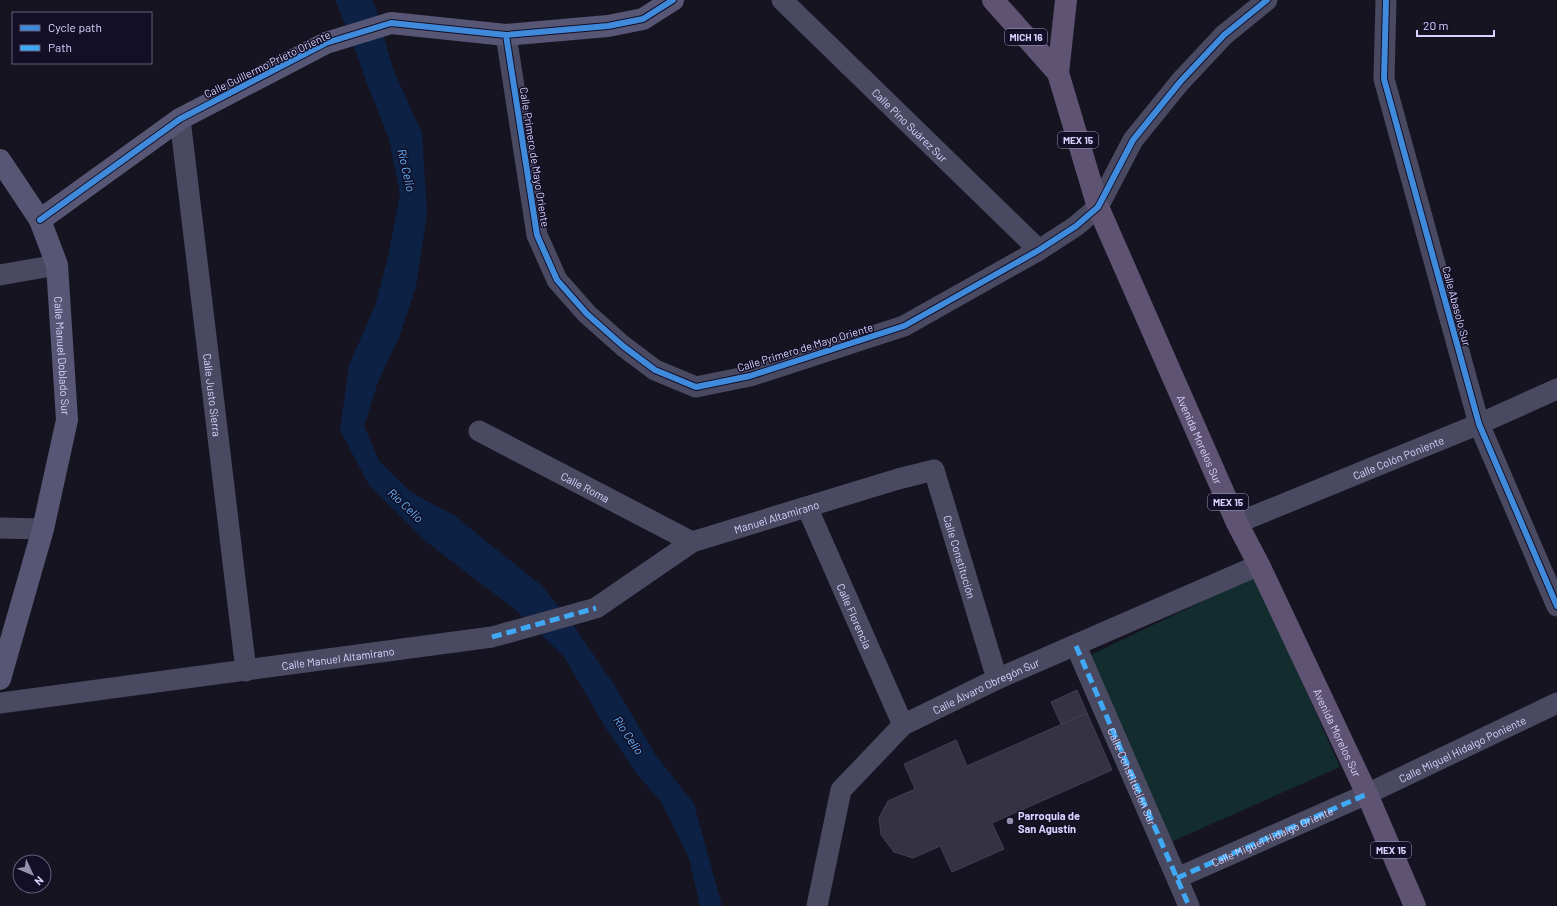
<svg xmlns="http://www.w3.org/2000/svg" width="1557" height="906" font-family="Barlow,sans-serif">
	<style>
		.green { fill: #132c2d }
		.water { fill: #0d2144 }
		.building { fill: #343243; stroke: #433f54 }
		.lines { fill: none; stroke-linecap: round; stroke-linejoin: round }
		.street { stroke: #4a4962; stroke-width: 21 }
		.secondary { stroke: #575674; stroke-width: 22 }
		.primary { stroke: #5e5373; stroke-width: 22 }
		.quiet { stroke: #3fa9f5; stroke-width: 5; stroke-dasharray: 10 5; stroke-linecap: butt }
		.cycleway-casing { stroke: #130f26; stroke-width: 8 }
		.cycleway { stroke: #408adc; stroke-width: 6 }
		.poi-dot { fill: #9591b1; stroke: #130f26; stroke-width: 1.5 }
		.labels { text-anchor: middle; dominant-baseline: central; stroke-width: 3; stroke-linejoin: round; paint-order: stroke }
		.shield { fill: #130f26; stroke: #9e99be; stroke-width: 1 }
		.shield-label { font-size: 10px; font-weight: bold; fill: #d9d4ff }
		.street-label { font-size: 11px; fill: #d9d4ff; stroke: #130f26 }
		.poi-label { font-size: 11px; font-weight: bold; fill: #d9d4ff; stroke: #130f26; text-anchor: start }
		.water-label { font-size: 12px; font-style: italic; fill: #62b6ff; stroke: #130f26 }
	</style>
	<rect width="100%" height="100%" fill="#161421"/>
	<!-- green -->
	<path class="green" d="M 1255,576 L 1340,767 L 1162,846 L 1076,662 Z"/>
	<!-- water -->
	<path class="water" d="M 335,0 L 372,0 L 375,5 L 393,69 L 422,133 L 427,214 L 416,287 L 399,337 L 378,382 L 364,426 L 379,461 L 411,492 L 455,516 L 541,585 L 572,623 L 616,688 L 655,754 L 694,804 L 722,906 L 700,906 L 689,858 L 662,803 L 637,774 L 603,724 L 565,658 L 518,612 L 428,543 L 369,485 L 340,430 L 349,365 L 375,306 L 388,257 L 400,194 L 389,139 L 368,86 L 350,36 Z"/>
	<!-- building -->
	<path class="building" d="M 1077,690 L 1087,713 L 1061,724 L 1051,702 Z
		M 1087,713 L 1112,770 L 992,823 L 1004,849 L 952,872 L 940,846 L 913,858 L 894,852 L 881,835 L 879,818 L 888,801 L 915,789 L 904,764 L 956,740 L 967,766 Z"/>
	<g class="lines">
		<!-- street -->
		<g class="street">
			<path id="s1" d="M 782,0 L 1039,250"/>
			<path d="M 1386,0 L 1384,79 L 1479,424 L 1557,606"/>
			<path d="M 506,35 L 537,235 L 557,280 L 587,314 L 623,346 L 655,370 L 696,387 L 750,376 L 904,326 L 1039,250 L 1076,226 L 1098,207 L 1133,140 L 1180,82 L 1224,35 L 1267,0"/>
			<path id="s2" d="M 180,119 L 246,671"/>
			<path d="M 0,275 L 57,265"/>
			<path id="s3" d="M 479,431 L 692,542"/>
			<path id="s4" d="M 807,507 L 903,725"/>
			<path id="s5" d="M 1237,523 L 1479,424 L 1557,389"/>
			<path d="M 0,528 L 43,529"/>
			<path id="s6" d="M 1076,646 L 1189,906"/>
			<path id="s7" d="M 0,703 L 492,637 L 596,608 L 692,542 L 898,479 L 934,470 L 997,679"/>
			<path id="s8" d="M 1177,878 L 1367,794 L 1557,703"/>
			<path id="s9" d="M 817,906 L 841,790 L 903,725 L 997,679 L 1259,565"/>
		</g>
		<!-- secondary -->
		<g class="secondary">
			<path id="s10" d="M 0,160 L 40,220 L 57,265 L 67,420 L 43,529 L 0,679"/>
			<path d="M 40,220 L 180,119 L 326,43 L 391,23 L 506,35 L 608,26 L 643,19 L 673,0"/>
		</g>
		<!-- primary -->
		<g class="primary">
			<path d="M 993,0 L 1058,73"/>
			<path id="s11" d="M 1066,0 L 1058,73 L 1098,207 L 1237,523 L 1259,565 L 1367,794 L 1415,906"/>
		</g>
		<!-- quiet -->
		<path class="quiet" d="M 492,637 L 596,608
			M 1076,646 L 1189,906
			M 1177,878 L 1367,794"/>
		<!-- cycleway casing -->
		<g class="cycleway-casing">
			<path id="cycleway" d="M 1386,0 L 1384,79 L 1479,424 L 1557,606
				M 506,35 L 537,235 L 557,280 L 587,314 L 623,346 L 655,370 L 696,387 L 750,376 L 904,326 L 1039,250 L 1076,226 L 1098,207 L 1133,140 L 1180,82 L 1224,35 L 1267,0
				M 40,220 L 180,119 L 326,43 L 391,23 L 506,35 L 608,26 L 643,19 L 673,0"/>
		</g>
		<!-- cycleway -->
		<use href="#cycleway" class="cycleway"/>
	</g>
	<!-- markers -->
	<circle class="poi-dot" cx="1010" cy="821" r="4"/>
	<g class="labels">
		<!-- shield labels -->
		<g class="shield">
			<rect x="1005" y="29" width="42" height="16" rx="3"/>
			<rect x="1058" y="132" width="40" height="16" rx="3"/>
			<rect x="1208" y="494" width="40" height="16" rx="3"/>
			<rect x="1371" y="842" width="40" height="16" rx="3"/>
		</g>
		<g class="shield-label">
			<text x="1026" y="37">MICH 16</text>
			<text x="1078" y="140">MEX 15</text>
			<text x="1228" y="502">MEX 15</text>
			<text x="1391" y="850">MEX 15</text>
		</g>
		<!-- street labels -->
		<g class="street-label">
			<text transform="translate(267 64) rotate(-26)">Calle Guillermo Prieto Oriente</text>
			<text stroke="none"><textPath href="#s1" startOffset="179">Calle Pino Suárez Sur</textPath></text>
			<text transform="translate(535 157) rotate(81)">Calle Primero de Mayo Oriente</text>
			<text transform="translate(1457 306) rotate(75)">Calle Abasolo Sur</text>
			<text transform="translate(805 347) rotate(-17)">Calle Primero de Mayo Oriente</text>
			<text stroke="none"><textPath href="#s10" startOffset="211">Calle Manuel Doblado Sur</textPath></text>
			<text stroke="none"><textPath href="#s2" startOffset="278">Calle Justo Sierra</textPath></text>
			<text stroke="none"><textPath href="#s11" startOffset="467">Avenida Morelos Sur</textPath></text>
			<text stroke="none"><textPath href="#s5" startOffset="174">Calle Colón Poniente</textPath></text>
			<text stroke="none"><textPath href="#s3" startOffset="120">Calle Roma</textPath></text>
			<text stroke="none"><textPath href="#s7" startOffset="809">Manuel Altamirano</textPath></text>
			<text stroke="none"><textPath href="#s7" startOffset="1064">Calle Constitución</textPath></text>
			<text stroke="none"><textPath href="#s4" startOffset="119">Calle Florencia</textPath></text>
			<text stroke="none"><textPath href="#s7" startOffset="341">Calle Manuel Altamirano</textPath></text>
			<text stroke="none"><textPath href="#s9" startOffset="300">Calle Álvaro Obregón Sur</textPath></text>
			<text stroke="none"><textPath href="#s11" startOffset="791">Avenida Morelos Sur</textPath></text>
			<text stroke="none"><textPath href="#s8" startOffset="313">Calle Miguel Hidalgo Poniente</textPath></text>
			<text stroke="none"><textPath href="#s6" startOffset="142">Calle Constitución Sur</textPath></text>
			<text stroke="none"><textPath href="#s8" startOffset="104">Calle Miguel Hidalgo Oriente</textPath></text>
		</g>
		<!-- poi labels -->
		<g class="poi-label">
			<text x="1018" y="815">Parroquia de<tspan x="1018" dy="13">San Agustín</tspan></text>
		</g>
		<!-- water labels -->
		<g class="water-label">
			<text transform="translate(407 170) rotate(77)">Río Celio</text>
			<text transform="translate(406 505) rotate(43)">Río Celio</text>
			<text transform="translate(629 735) rotate(56)">Río Celio</text>
		</g>
	</g>
	<!-- legend -->
	<rect x="12" y="12" width="140" height="52" fill="#130f26" stroke="#625e7d"/>
	<rect x="20" y="25" width="20" height="6" fill="#408adc" stroke="#625e7d"/>
	<text x="48" y="32" font-size="12" fill="#d9d4ff">Cycle path</text>
	<rect x="20" y="45" width="20" height="6" fill="#3fa9f5" stroke="#625e7d"/>
	<text x="48" y="52" font-size="12" fill="#d9d4ff">Path</text>
	<!-- north arrow -->
	<g transform="translate(32 874) rotate(134)"><circle r="19" fill="#130f26" stroke="#625e7d"/>
	<path d="M0-3L7 15L0 10L-7 15Z" fill="#9591b1"/>
	<text y="-6" font-size="11" font-weight="bold" text-anchor="middle" fill="#d9d4ff">N</text>
	</g>
	<!-- scale -->
	<path d="M1417 30v6h77v-6" fill="none" stroke="#d9d4ff" stroke-width="2"/>
	<text x="1423" y="30" font-size="12" fill="#d9d4ff" stroke="#130f26" stroke-width="3" paint-order="stroke">20 m</text>
</svg>
